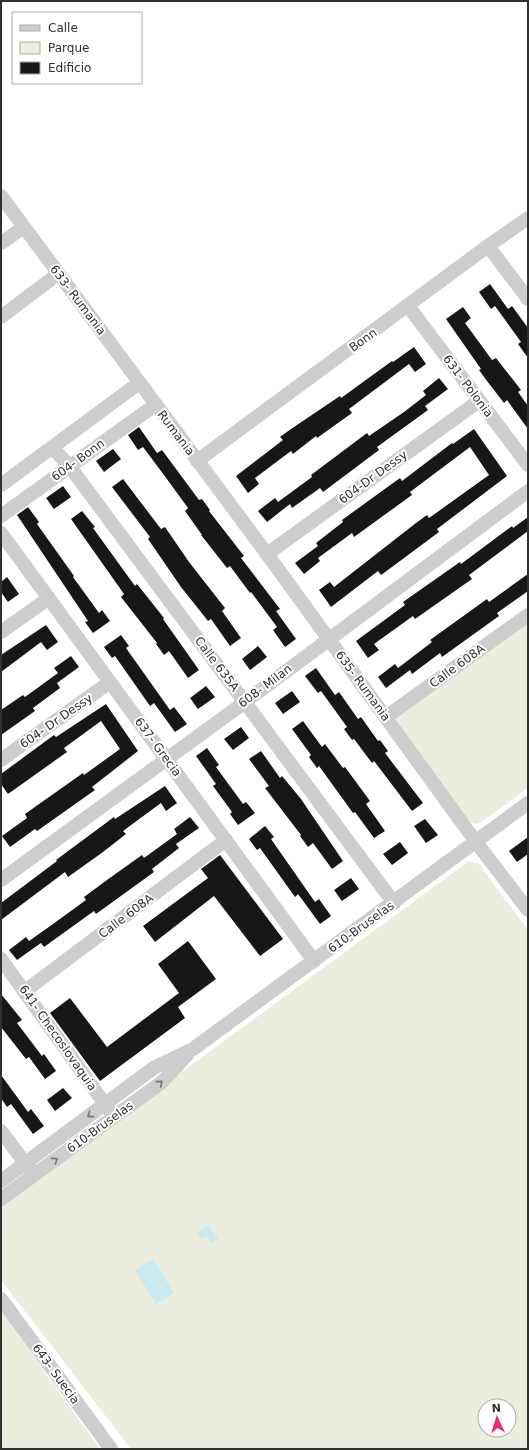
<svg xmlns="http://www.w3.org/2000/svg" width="529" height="1450" font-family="'DejaVu Sans',sans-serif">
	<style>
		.green { fill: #ebeede; fill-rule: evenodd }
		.water { fill: #c9eaef }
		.building { fill: #171717 }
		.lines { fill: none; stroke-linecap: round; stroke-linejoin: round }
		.minor { stroke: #cdcdcd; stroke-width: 14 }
		.oneway { stroke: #777 }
		.labels { text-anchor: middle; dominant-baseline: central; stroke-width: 4; stroke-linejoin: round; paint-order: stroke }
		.street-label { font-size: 12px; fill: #303030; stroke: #fff }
	</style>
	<rect width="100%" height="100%" fill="#fff"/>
	<!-- green -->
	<path class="green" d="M 528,621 L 528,788 L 480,823 L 475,824 L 468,820 L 396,725 L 396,719 L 400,713 Z
		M 469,861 L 478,863 L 528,930 L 528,1449 L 131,1449 L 1,1280 L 1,1205 ZM 485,1406 L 509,1406 L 509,1430 L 485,1430 Z
		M 1,1311 L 100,1449 L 1,1449 Z"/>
	<!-- water -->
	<path class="water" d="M 208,1225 L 218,1239 L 212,1243 L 206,1235 L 201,1239 L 197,1233 Z
		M 153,1259 L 174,1293 L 156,1304 L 135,1270 Z"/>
	<!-- building -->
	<path class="building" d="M 490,284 L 508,309 L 512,306 L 528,328 L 528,358 L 518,344 L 521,342 L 495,306 L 491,309 L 479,292 Z
		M 463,307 L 471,318 L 465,323 L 492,360 L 496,358 L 521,390 L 518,392 L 528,406 L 528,429 L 507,400 L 504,403 L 487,381 L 479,370 L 481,369 L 446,319 Z
		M 414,347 L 426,364 L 415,372 L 409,364 L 349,409 L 352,413 L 317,438 L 316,436 L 293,454 L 291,451 L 255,478 L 259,484 L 248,493 L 236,476 L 283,440 L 280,437 L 291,429 L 340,396 L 341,398 L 392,361 L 393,362 Z
		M 439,378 L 448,389 L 425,406 L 428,410 L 377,447 L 379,450 L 323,492 L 320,488 L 292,508 L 290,504 L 267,522 L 258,511 L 275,498 L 278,502 L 312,477 L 311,475 L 367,433 L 369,436 L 404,412 L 426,395 L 423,391 Z
		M 139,427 L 157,453 L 162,450 L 199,500 L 202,499 L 210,510 L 209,511 L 244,556 L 241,558 L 280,609 L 276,611 L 296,639 L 285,647 L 273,630 L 277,627 L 251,592 L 250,593 L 230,566 L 227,568 L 201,535 L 202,535 L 185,511 L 188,508 L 164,475 L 143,447 L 138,450 L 128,435 Z
		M 474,429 L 507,476 L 437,529 L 439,532 L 392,567 L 381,575 L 378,571 L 331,607 L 319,590 L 330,582 L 334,587 L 416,523 L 427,515 L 429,518 L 489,475 L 470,447 L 410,492 L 412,495 L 354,537 L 352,533 L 318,558 L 320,561 L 304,574 L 295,563 L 318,546 L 316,543 L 343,522 L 342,520 L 400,478 L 402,481 L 452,443 L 453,444 Z
		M 113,449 L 121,459 L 104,472 L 96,461 Z
		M 123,479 L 161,529 L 165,527 L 189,562 L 225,608 L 222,611 L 241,638 L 230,646 L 211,619 L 208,621 L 181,587 L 148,539 L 150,537 L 112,487 Z
		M 63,486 L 71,497 L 54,509 L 46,498 Z
		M 28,507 L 39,522 L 37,524 L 74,576 L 73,577 L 99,613 L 102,610 L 110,621 L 93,633 L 85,622 L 88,621 L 17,515 Z
		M 82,511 L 95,527 L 93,528 L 135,586 L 137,584 L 164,618 L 163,619 L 199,670 L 188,678 L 169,651 L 164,655 L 156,644 L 157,643 L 121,597 L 124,594 L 71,519 Z
		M 528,517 L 528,531 L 469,575 L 472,579 L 415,619 L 413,616 L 374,644 L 379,650 L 368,658 L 356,641 L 405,605 L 403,602 L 460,562 L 461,564 L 512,526 L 513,528 Z
		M 528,574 L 528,591 L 497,613 L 499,616 L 442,657 L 440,653 L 412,674 L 410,670 L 386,688 L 378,677 L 395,664 L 398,668 L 432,642 L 430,640 L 487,599 L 489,602 Z
		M 7,577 L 19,594 L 8,602 L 1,592 L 1,582 Z
		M 46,625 L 58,642 L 47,650 L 41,642 L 1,672 L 1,655 Z
		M 121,635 L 129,646 L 126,648 L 170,710 L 174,707 L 187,724 L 175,732 L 154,703 L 150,706 L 115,656 L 112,658 L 104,647 Z
		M 258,646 L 267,657 L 250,670 L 242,659 Z
		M 71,656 L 79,667 L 57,683 L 60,688 L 33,708 L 35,711 L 1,735 L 1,710 L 23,695 L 25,697 L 58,673 L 54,668 Z
		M 316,668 L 335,695 L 339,692 L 358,719 L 361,717 L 378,741 L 380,740 L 388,751 L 385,753 L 423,803 L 412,811 L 374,761 L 372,763 L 354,739 L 352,740 L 344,729 L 347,727 L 321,691 L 318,693 L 305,676 Z
		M 206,686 L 215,697 L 198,709 L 190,698 Z
		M 292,691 L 300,702 L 283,714 L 275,703 Z
		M 106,704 L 138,751 L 92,787 L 95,790 L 37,831 L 35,829 L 10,847 L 2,836 L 27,818 L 25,814 L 83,773 L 84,775 L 120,749 L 101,721 L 64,748 L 67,752 L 8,794 L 1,784 L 1,774 L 54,735 L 56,737 Z
		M 303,721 L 322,747 L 325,744 L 343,768 L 345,767 L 370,801 L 366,804 L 385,831 L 374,838 L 355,812 L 353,813 L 319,766 L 317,768 L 309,757 L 311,755 L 292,729 Z
		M 241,727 L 249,738 L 233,750 L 224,739 Z
		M 207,748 L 219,765 L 216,767 L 243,804 L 246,802 L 255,813 L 238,825 L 230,814 L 232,812 L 213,786 L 216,784 L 196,756 Z
		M 261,751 L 280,778 L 282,776 L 301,799 L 343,861 L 332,869 L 313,843 L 308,847 L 300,836 L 301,835 L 265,788 L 269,786 L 249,759 Z
		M 165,786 L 177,803 L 166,811 L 161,803 L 123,831 L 126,834 L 103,852 L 68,877 L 65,872 L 1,920 L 1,903 L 57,861 L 56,860 L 114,817 L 115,819 Z
		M 190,817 L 199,828 L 176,844 L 179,848 L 152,869 L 154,872 L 96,914 L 94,911 L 44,947 L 41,943 L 17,960 L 9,950 L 26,937 L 29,941 L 53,924 L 86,900 L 84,897 L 107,880 L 142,855 L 144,858 L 177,834 L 174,829 Z
		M 425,819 L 438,835 L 426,843 L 414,826 Z
		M 265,826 L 274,837 L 271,839 L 315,902 L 319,899 L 331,916 L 320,924 L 298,894 L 295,897 L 260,848 L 257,850 L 249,839 Z
		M 528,837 L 528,854 L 517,862 L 509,851 Z
		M 400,842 L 408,853 L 392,865 L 383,854 Z
		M 220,855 L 283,939 L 260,956 L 214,896 L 155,942 L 143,926 L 208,878 L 201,869 Z
		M 351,878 L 359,889 L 342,901 L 334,890 Z
		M 188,941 L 216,979 L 178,1007 L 185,1018 L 100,1081 L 50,1013 L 70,998 L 107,1047 L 179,993 L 158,964 Z
		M 1,994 L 22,1020 L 17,1023 L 42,1056 L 44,1054 L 56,1071 L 45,1079 L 29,1057 L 26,1059 L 1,1027 Z
		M 1,1075 L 28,1112 L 31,1109 L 44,1126 L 33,1134 L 11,1104 L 7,1107 L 1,1098 Z
		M 63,1088 L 72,1098 L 55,1111 L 47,1100 Z"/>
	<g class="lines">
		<!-- minor -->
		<path class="minor" d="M 1,196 L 267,554 L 476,842 L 528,910
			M 1,243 L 24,227
			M 488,246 L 528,299
			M 408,306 L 528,465
			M 1,317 L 58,274
			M 52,447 L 70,467 L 394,903
			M 197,461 L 488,246 L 528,218
			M 1,485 L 139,383
			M 1,516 L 155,405
			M 1,533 L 314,961
			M 267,554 L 479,401
			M 1,632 L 49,598
			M 386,717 L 528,615
			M 1,760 L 110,682
			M 1,880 L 245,702 L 528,491
			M 1,959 L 110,1111
			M 25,991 L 226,840
			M 1,1131 L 31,1171
			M 1,1181 L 155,1067 L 193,1049 L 528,803
			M 1,1199 L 162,1082 L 187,1055
			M 1,1299 L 111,1449"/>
	</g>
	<!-- one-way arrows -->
	<defs><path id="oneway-chevron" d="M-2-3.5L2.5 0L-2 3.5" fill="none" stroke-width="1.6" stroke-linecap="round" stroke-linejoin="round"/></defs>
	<g class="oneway">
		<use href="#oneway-chevron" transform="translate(160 1083) rotate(-40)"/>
		<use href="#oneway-chevron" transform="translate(90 1115) rotate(144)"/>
		<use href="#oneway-chevron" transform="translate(55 1160) rotate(-36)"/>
	</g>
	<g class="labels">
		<!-- street labels -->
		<g class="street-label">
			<text transform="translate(78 300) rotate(53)">633- Rumania</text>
			<text transform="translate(363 340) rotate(-36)">Bonn</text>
			<text transform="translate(468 386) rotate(53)">631- Polonia</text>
			<text transform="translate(176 433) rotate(53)">Rumania</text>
			<text transform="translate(78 460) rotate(-36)">604- Bonn</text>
			<text transform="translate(373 477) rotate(-36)">604-Dr Dessy</text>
			<text transform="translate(217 664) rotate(53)">Calle 635A</text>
			<text transform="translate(457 666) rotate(-36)">Calle 608A</text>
			<text transform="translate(265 686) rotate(-37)">608- Milan</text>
			<text transform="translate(363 686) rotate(54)">635- Rumania</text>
			<text transform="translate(56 721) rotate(-35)">604- Dr Dessy</text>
			<text transform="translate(158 747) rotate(54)">637- Grecia</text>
			<text transform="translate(126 916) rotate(-37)">Calle 608A</text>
			<text transform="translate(361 927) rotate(-36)">610-Bruselas</text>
			<text transform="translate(58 1038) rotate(55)">641- Checoslovaquia</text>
			<text transform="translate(100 1127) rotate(-36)">610-Bruselas</text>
			<text transform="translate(56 1374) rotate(54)">643- Suecia</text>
		</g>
	</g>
	<!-- border -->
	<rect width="529" height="1450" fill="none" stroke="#303030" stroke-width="4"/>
	<!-- legend -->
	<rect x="12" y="12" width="130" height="72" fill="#ffffff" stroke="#acacac"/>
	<rect x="20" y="25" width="20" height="6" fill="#cdcdcd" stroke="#acacac"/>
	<text x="48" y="32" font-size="12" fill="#303030">Calle</text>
	<rect x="20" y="42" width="20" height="12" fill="#ebeede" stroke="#acacac"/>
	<text x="48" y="52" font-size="12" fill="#303030">Parque</text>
	<rect x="20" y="62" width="20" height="12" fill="#171717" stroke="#acacac"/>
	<text x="48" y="72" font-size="12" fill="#303030">Edificio</text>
	<!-- north arrow -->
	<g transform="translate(497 1418) rotate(356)"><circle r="19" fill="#ffffff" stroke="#acacac"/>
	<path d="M0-3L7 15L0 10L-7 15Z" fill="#f2286d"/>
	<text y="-6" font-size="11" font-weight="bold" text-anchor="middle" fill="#303030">N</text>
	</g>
</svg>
